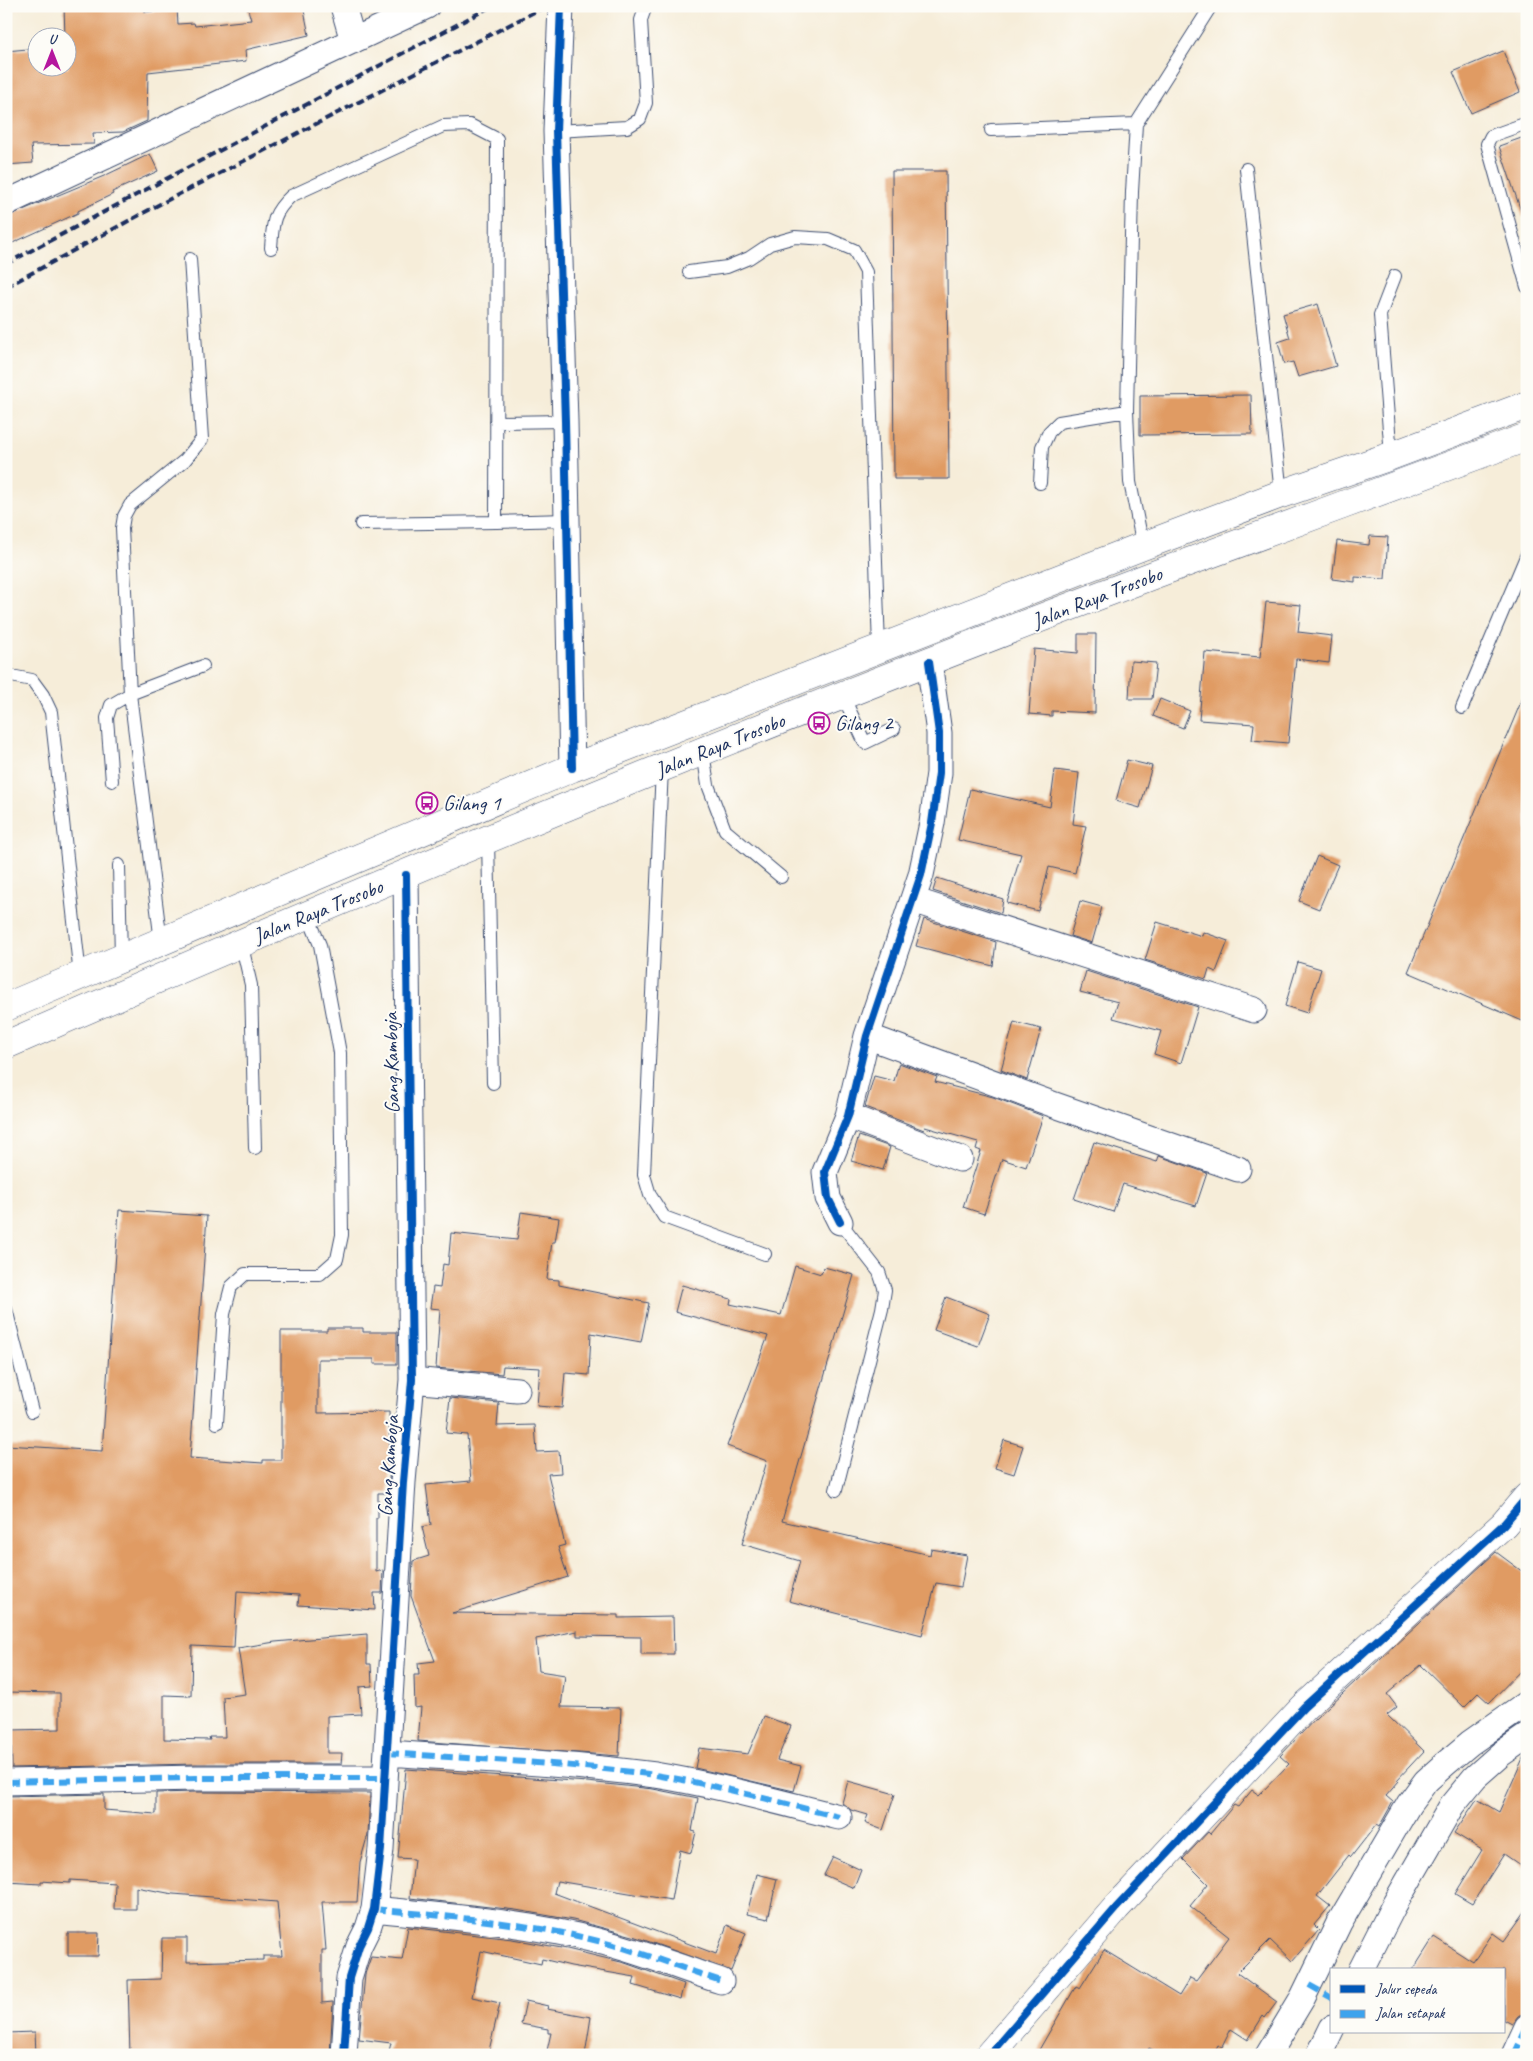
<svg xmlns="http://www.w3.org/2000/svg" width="1533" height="2061" font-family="Caveat,sans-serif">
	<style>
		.building { fill: #e09b63 }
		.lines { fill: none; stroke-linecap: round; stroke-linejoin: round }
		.lane-casing { stroke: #3c4c70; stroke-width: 14 }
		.street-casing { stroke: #3c4c70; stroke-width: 27 }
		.secondary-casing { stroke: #3c4c70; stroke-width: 29 }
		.highway-casing { stroke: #3c4c70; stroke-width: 29 }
		.lane { stroke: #fff; stroke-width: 12 }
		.street { stroke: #fff; stroke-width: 25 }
		.secondary { stroke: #fff; stroke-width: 28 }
		.highway { stroke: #fff; stroke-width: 28 }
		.rail { stroke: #1b2f5e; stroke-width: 4; stroke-dasharray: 8 4; stroke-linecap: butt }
		.quiet { stroke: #3da3ed; stroke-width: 6; stroke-dasharray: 12 6; stroke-linecap: butt }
		.cycleway-casing { stroke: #fdfcf7; stroke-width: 11 }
		.cycleway { stroke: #0057b8; stroke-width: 8 }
		.labels { text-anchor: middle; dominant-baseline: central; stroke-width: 4; stroke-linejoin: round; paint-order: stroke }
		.street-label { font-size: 21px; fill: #1b2f5e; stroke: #fdfcf7 }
		.poi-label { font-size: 21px; fill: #1b2f5e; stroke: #fdfcf7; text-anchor: start }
	</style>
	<rect width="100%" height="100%" fill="#fdfcf7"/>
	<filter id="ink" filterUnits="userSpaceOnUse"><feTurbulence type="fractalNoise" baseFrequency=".02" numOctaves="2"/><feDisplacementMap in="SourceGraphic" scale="10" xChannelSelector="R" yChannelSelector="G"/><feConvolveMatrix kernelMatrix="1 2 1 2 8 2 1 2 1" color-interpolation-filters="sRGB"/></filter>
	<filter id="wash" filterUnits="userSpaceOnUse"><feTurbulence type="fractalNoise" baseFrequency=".0096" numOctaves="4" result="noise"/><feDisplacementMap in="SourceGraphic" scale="20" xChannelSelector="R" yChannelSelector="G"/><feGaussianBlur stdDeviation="1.12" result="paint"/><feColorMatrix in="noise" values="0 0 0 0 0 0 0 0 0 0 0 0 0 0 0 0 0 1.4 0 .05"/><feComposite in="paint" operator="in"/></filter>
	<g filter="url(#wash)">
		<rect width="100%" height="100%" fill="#f6edd9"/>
		<g id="blocks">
			<!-- building -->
			<path class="building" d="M 64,6 L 145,6 L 145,12 L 177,9 L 178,24 L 194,23 L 195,26 L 251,20 L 247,6 L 303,6 L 309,35 L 245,50 L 246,61 L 148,72 L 147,121 L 123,132 L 93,133 L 94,144 L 31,145 L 33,163 L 6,165 L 6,51 L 38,48 L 38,68 L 68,68 L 68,38 L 65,38 Z
				M 1503,51 L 1520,92 L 1471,113 L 1453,72 Z
				M 1527,136 L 1527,216 L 1523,217 L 1499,146 Z
				M 150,154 L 158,171 L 112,192 L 113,194 L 78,211 L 78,213 L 6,246 L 6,217 L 104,176 Z
				M 892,171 L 946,171 L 949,479 L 894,479 Z
				M 1318,304 L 1336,366 L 1298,377 L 1293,362 L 1284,364 L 1278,342 L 1290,338 L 1283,314 Z
				M 1251,395 L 1252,434 L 1140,435 L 1140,396 Z
				M 1370,536 L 1388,537 L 1385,579 L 1355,577 L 1355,582 L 1332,579 L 1337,541 L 1369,545 Z
				M 1266,602 L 1301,605 L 1298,632 L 1332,636 L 1329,663 L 1296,659 L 1288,743 L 1252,740 L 1254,724 L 1199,720 L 1205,652 L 1260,657 Z
				M 1078,634 L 1096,634 L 1095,713 L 1052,711 L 1052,716 L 1029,714 L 1034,649 L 1078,653 Z
				M 1131,661 L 1156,663 L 1152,699 L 1129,699 Z
				M 1526,690 L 1527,690 L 1527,1023 L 1408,972 Z
				M 1160,699 L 1190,711 L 1183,728 L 1153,716 Z
				M 1127,760 L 1152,766 L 1140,808 L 1116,801 Z
				M 1055,770 L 1079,773 L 1073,824 L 1086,826 L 1075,873 L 1049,867 L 1038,911 L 1007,903 L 1021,854 L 958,840 L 970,789 L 1050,807 Z
				M 1317,856 L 1338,865 L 1319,909 L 1299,901 Z
				M 937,878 L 1003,899 L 1001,913 L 933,891 Z
				M 1080,901 L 1102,907 L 1092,943 L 1070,936 Z
				M 924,919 L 996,942 L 993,966 L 916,946 Z
				M 1157,922 L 1202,936 L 1203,932 L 1228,941 L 1216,972 L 1209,969 L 1206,979 L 1145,960 Z
				M 1298,962 L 1321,969 L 1307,1013 L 1285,1006 Z
				M 1086,971 L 1198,1007 L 1181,1063 L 1154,1054 L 1161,1031 L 1113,1018 L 1118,1002 L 1080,992 Z
				M 1014,1022 L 1041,1029 L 1027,1080 L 1001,1070 Z
				M 899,1063 L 937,1077 L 935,1082 L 993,1097 L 1043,1116 L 1026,1167 L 1002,1159 L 984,1214 L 963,1207 L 981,1151 L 976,1149 L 978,1142 L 925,1127 L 924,1130 L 865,1107 L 874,1076 L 894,1081 Z
				M 859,1136 L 890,1147 L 883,1170 L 851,1161 Z
				M 1094,1142 L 1157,1162 L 1159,1156 L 1207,1173 L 1196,1206 L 1123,1184 L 1113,1212 L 1074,1199 Z
				M 119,1210 L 207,1216 L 190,1458 L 263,1463 L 263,1460 L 281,1460 L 281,1331 L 327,1331 L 327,1328 L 363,1328 L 363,1332 L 397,1332 L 397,1364 L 374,1364 L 374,1359 L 318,1359 L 318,1413 L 389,1412 L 390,1466 L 388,1493 L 378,1493 L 378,1518 L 376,1518 L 376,1572 L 383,1570 L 382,1593 L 374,1593 L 375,1610 L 298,1605 L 299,1595 L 237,1591 L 234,1648 L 192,1646 L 191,1696 L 164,1695 L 164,1739 L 210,1740 L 209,1737 L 225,1737 L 223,1697 L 245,1694 L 238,1648 L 275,1642 L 367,1634 L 367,1664 L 371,1664 L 372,1686 L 359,1687 L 361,1714 L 327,1716 L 327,1753 L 342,1753 L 341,1764 L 196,1764 L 12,1768 L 11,1730 L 60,1729 L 60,1693 L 6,1692 L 6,1445 L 102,1451 Z
				M 521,1212 L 559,1218 L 555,1242 L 552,1242 L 547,1279 L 559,1280 L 559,1285 L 649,1303 L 641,1342 L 591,1333 L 589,1375 L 565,1373 L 562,1408 L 537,1406 L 540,1368 L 503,1366 L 502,1374 L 436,1368 L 440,1309 L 430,1308 L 433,1287 L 440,1288 L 443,1264 L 448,1265 L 451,1233 L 517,1240 Z
				M 795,1266 L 821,1274 L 824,1267 L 854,1275 L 782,1521 L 930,1555 L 931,1549 L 967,1555 L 961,1587 L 936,1583 L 922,1635 L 789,1601 L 800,1561 L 742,1544 L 767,1461 L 727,1446 L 768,1336 L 675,1312 L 682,1285 L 731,1299 L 730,1304 L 781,1315 Z
				M 946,1297 L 990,1314 L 978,1346 L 934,1330 Z
				M 450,1398 L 499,1403 L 497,1426 L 535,1425 L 537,1452 L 559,1451 L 561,1473 L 548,1474 L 565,1545 L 558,1547 L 568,1577 L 452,1613 L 618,1615 L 618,1618 L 673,1617 L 674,1654 L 641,1654 L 641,1637 L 577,1636 L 577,1631 L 536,1639 L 539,1671 L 565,1675 L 561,1707 L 621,1708 L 619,1756 L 418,1741 L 421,1707 L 415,1708 L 414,1675 L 419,1675 L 418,1663 L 435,1661 L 411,1596 L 413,1561 L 429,1556 L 422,1527 L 431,1525 L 426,1485 L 471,1481 L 467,1435 L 446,1433 Z
				M 1004,1440 L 1023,1446 L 1014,1474 L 995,1468 Z
				M 1496,1552 L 1527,1575 L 1527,1664 L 1489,1703 L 1478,1693 L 1464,1707 L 1421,1665 L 1387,1694 L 1397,1707 L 1387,1715 L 1424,1751 L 1397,1780 L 1399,1781 L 1386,1796 L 1393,1802 L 1379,1827 L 1376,1825 L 1351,1857 L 1349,1855 L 1317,1896 L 1330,1906 L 1314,1925 L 1319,1930 L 1292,1961 L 1270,1940 L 1237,1973 L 1277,2002 L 1265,2018 L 1263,2016 L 1248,2040 L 1231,2029 L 1222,2047 L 1218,2045 L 1213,2055 L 1163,2055 L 1149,2048 L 1145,2055 L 1036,2055 L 1076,1986 L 1080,1988 L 1104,1950 L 1179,1996 L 1190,1978 L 1196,1981 L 1229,1937 L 1190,1906 L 1208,1884 L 1183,1859 L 1208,1832 L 1210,1834 L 1234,1805 L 1238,1807 L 1252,1790 L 1259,1795 L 1289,1764 L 1280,1756 L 1317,1717 Z
				M 764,1716 L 791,1726 L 777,1760 L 801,1766 L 794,1791 L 695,1768 L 699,1748 L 748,1754 Z
				M 1527,1754 L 1527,1870 L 1504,1854 L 1472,1904 L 1455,1894 L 1482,1850 L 1454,1833 L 1477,1799 L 1499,1812 L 1524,1756 Z
				M 406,1769 L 587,1782 L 653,1789 L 698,1798 L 692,1831 L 696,1832 L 691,1853 L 680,1850 L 671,1900 L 557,1881 L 554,1893 L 716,1954 L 727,1925 L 746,1933 L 731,1971 L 633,1936 L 573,1920 L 516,1910 L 410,1898 L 414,1859 L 398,1858 Z
				M 848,1781 L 895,1794 L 883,1830 L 865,1823 L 868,1815 L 851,1810 L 842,1803 Z
				M 196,1792 L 370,1793 L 368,1834 L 360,1862 L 357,1902 L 322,1902 L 326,1950 L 322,1950 L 322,2003 L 333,2002 L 330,2055 L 130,2055 L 128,1980 L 161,1979 L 162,1938 L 187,1938 L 187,1962 L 263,1960 L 263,1956 L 282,1956 L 277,1902 L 173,1894 L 136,1887 L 136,1909 L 114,1909 L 115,1883 L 70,1880 L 70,1883 L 41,1881 L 41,1884 L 6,1882 L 6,1796 L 104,1794 L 104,1810 L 156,1814 L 156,1793 Z
				M 833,1857 L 861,1870 L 854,1888 L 824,1875 Z
				M 757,1874 L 777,1879 L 768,1919 L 747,1914 Z
				M 1527,1909 L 1527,2011 L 1518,2016 L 1512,2024 L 1504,2020 L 1504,1970 L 1413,1970 L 1434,1937 L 1473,1962 L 1493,1933 L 1504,1941 Z
				M 408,1927 L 512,1939 L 567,1949 L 625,1963 L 684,1984 L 680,1999 L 633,1985 L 635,1977 L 571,1966 L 542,1959 L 541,1964 L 481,1951 L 472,1997 L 500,2003 L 488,2055 L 388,2055 L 391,2043 L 359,2039 L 365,1974 L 371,1957 L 402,1960 Z
				M 68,1933 L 99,1933 L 98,1956 L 68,1956 Z
				M 526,2001 L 548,2006 L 547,2009 L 591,2017 L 585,2055 L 546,2055 L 551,2033 L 548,2033 L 548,2029 L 521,2024 Z
				M 35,2032 L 36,2054 L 6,2054 L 6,2033 Z"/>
		</g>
	</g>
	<g filter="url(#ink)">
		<use href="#blocks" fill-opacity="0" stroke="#3c4c70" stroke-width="1"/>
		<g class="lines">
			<!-- lane casing -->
			<g class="lane-casing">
				<path id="lane" d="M 1527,123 L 1491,136 L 1487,144 L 1527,287
					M 991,130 L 1136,124
					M 556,131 L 627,127 L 640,119 L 646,103 L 641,20 L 646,6
					M 1246,169 L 1281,494
					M 271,248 C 273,222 272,214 291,196 L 443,126 L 470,125 L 497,139 L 496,522 L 361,524
					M 689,272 L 727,267 L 749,258 L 770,244 L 795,237 L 828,239 L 854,250 L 866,272 L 879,648
					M 496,422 L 565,421
					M 1391,456 L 1380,315 L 1395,276
					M 1040,483 L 1042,447 L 1049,432 L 1059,422 L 1127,411
					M 496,522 L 567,520
					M 1143,546 L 1130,482 L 1127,411 L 1132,192 L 1136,124 L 1211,6
					M 6,675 L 32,680 L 43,695 L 51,712 L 80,976
					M 843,696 L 865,743 L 894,729
					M 1462,708 L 1527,554
					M 703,752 L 708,785 L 725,830 L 781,877
					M 662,768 L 644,1175 L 650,1195 L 664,1217 L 765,1254
					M 112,781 L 107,718 L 111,705 L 130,694 L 122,528 L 124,516 L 130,505 L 185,460 L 202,439 L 190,259
					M 488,839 L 493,1083
					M 119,865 L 121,959
					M 161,942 L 130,694 L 203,666
					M 241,942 L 251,985 L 255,1148
					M 6,1309 L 32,1411
					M 217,1423 L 224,1314 L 231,1287 L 245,1274 L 320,1274 L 337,1259 L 342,1235 L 340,1053 L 320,945 L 308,916
					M 836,1490 L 882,1309 L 885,1290 L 879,1272 L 840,1222"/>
			</g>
			<!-- street casing -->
			<g class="street-casing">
				<path id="street" d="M 343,6 L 353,41
					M 561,6 L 556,131 L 565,421 L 572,768
					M 6,203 L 427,6
					M 913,900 L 1254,1010
					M 867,1036 L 1052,1104 L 1238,1169
					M 848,1116 L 960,1159
					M 840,1222 L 828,1198 L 825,1172 L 848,1116 L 867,1036 L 921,875 L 932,823 L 939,773 L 939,733 L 929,662
					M 412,1380 L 517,1390
					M 387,1753 C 476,1759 566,1763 655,1775 C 717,1785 778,1802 839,1817
					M 6,1782 L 196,1778 L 385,1778
					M 374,1909 C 449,1917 524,1922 598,1941 C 639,1951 681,1968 721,1981
					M 1361,1970 L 1393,1907 L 1452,1805 L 1475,1777 L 1501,1754 L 1527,1736
					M 344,2055 L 349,1978 L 359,1946 L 368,1928 L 374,1909 L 381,1849 L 403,1482 L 412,1380 L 406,875
					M 1268,2055 L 1303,1997 L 1339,1923 L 1409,1804 L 1426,1781 L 1445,1764 L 1470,1743 L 1527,1703
					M 1319,2055 L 1332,2028
					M 1514,2055 L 1527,2027"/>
			</g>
			<!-- secondary casing -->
			<g class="secondary-casing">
				<path id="secondary" d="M 989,2055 L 1116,1908 L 1304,1707 L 1504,1524 L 1527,1497"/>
			</g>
			<!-- highway casing -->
			<g class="highway-casing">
				<path id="highway" d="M 6,1007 L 572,768 L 1143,546 L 1281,494 L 1391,456 L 1527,405
					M 6,1045 C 385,879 769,720 1156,574 C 1280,528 1403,483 1527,437"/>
			</g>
			<!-- lane -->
			<use href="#lane" class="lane"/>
			<!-- street -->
			<use href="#street" class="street"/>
			<!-- secondary -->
			<use href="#secondary" class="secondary"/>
			<!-- highway -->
			<use href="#highway" class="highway"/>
			<!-- rail -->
			<path class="rail" d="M 6,264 L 492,6
				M 6,287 L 160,204 L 546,6"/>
			<!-- quiet -->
			<path class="quiet" d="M 387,1753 C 476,1759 566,1763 655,1775 C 717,1785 778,1802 839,1817
				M 6,1782 L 196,1778 L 385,1778
				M 374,1909 C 449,1917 524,1922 598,1941 C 639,1951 681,1968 721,1981
				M 1309,1985 L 1332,1998
				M 1514,2055 L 1527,2027"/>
			<!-- cycleway casing -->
			<g class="cycleway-casing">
				<path id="cycleway" d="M 561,6 L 556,131 L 565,421 L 572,768
					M 840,1222 L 828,1198 L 825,1172 L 848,1116 L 867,1036 L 921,875 L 932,823 L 939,773 L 939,733 L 929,662
					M 344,2055 L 349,1978 L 359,1946 L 368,1928 L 374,1909 L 381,1849 L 403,1482 L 412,1380 L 406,875
					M 989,2055 L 1116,1908 L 1304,1707 L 1504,1524 L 1527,1497"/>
			</g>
			<!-- cycleway -->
			<use href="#cycleway" class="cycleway"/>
		</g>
	</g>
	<!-- icons -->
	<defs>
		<g id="bus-ring" transform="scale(1.125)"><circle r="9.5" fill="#fdfcf7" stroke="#b5179e" stroke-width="1.5"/><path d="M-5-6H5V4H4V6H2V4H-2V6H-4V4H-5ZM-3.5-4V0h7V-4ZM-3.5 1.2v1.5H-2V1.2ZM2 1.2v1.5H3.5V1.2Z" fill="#b5179e"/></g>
	</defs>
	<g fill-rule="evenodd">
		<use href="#bus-ring" x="819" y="723"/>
		<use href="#bus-ring" x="427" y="803"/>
	</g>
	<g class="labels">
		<!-- street labels -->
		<g class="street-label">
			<text transform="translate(1097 597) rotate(-21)">Jalan Raya Trosobo</text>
			<text transform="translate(720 745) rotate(-22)">Jalan Raya Trosobo</text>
			<text transform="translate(318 911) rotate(-22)">Jalan Raya Trosobo</text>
			<text transform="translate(391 1063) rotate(-91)">Gang Kamboja</text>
			<text transform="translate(388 1466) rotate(-86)">Gang Kamboja</text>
		</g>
		<!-- poi labels -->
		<g class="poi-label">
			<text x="835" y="723">Gilang 2</text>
			<text x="443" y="803">Gilang 1</text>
		</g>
	</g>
	<!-- margin -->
	<rect width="1533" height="2061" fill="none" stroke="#fdfcf7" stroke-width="25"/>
	<!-- legend -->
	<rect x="1330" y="1968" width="175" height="65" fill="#fdfcf7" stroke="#a3aaba"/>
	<rect x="1340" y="1985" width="25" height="8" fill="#0057b8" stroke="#a3aaba"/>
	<text x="1376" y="1994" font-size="15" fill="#1b2f5e">Jalur sepeda</text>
	<rect x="1340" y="2010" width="25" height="8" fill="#3da3ed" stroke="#a3aaba"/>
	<text x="1376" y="2018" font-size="15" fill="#1b2f5e">Jalan setapak</text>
	<!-- north arrow -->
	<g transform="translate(52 52)"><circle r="24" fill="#fdfcf7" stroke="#a3aaba"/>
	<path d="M0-4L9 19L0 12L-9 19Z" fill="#b5179e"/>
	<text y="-8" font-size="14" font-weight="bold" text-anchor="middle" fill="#1b2f5e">U</text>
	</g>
</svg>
